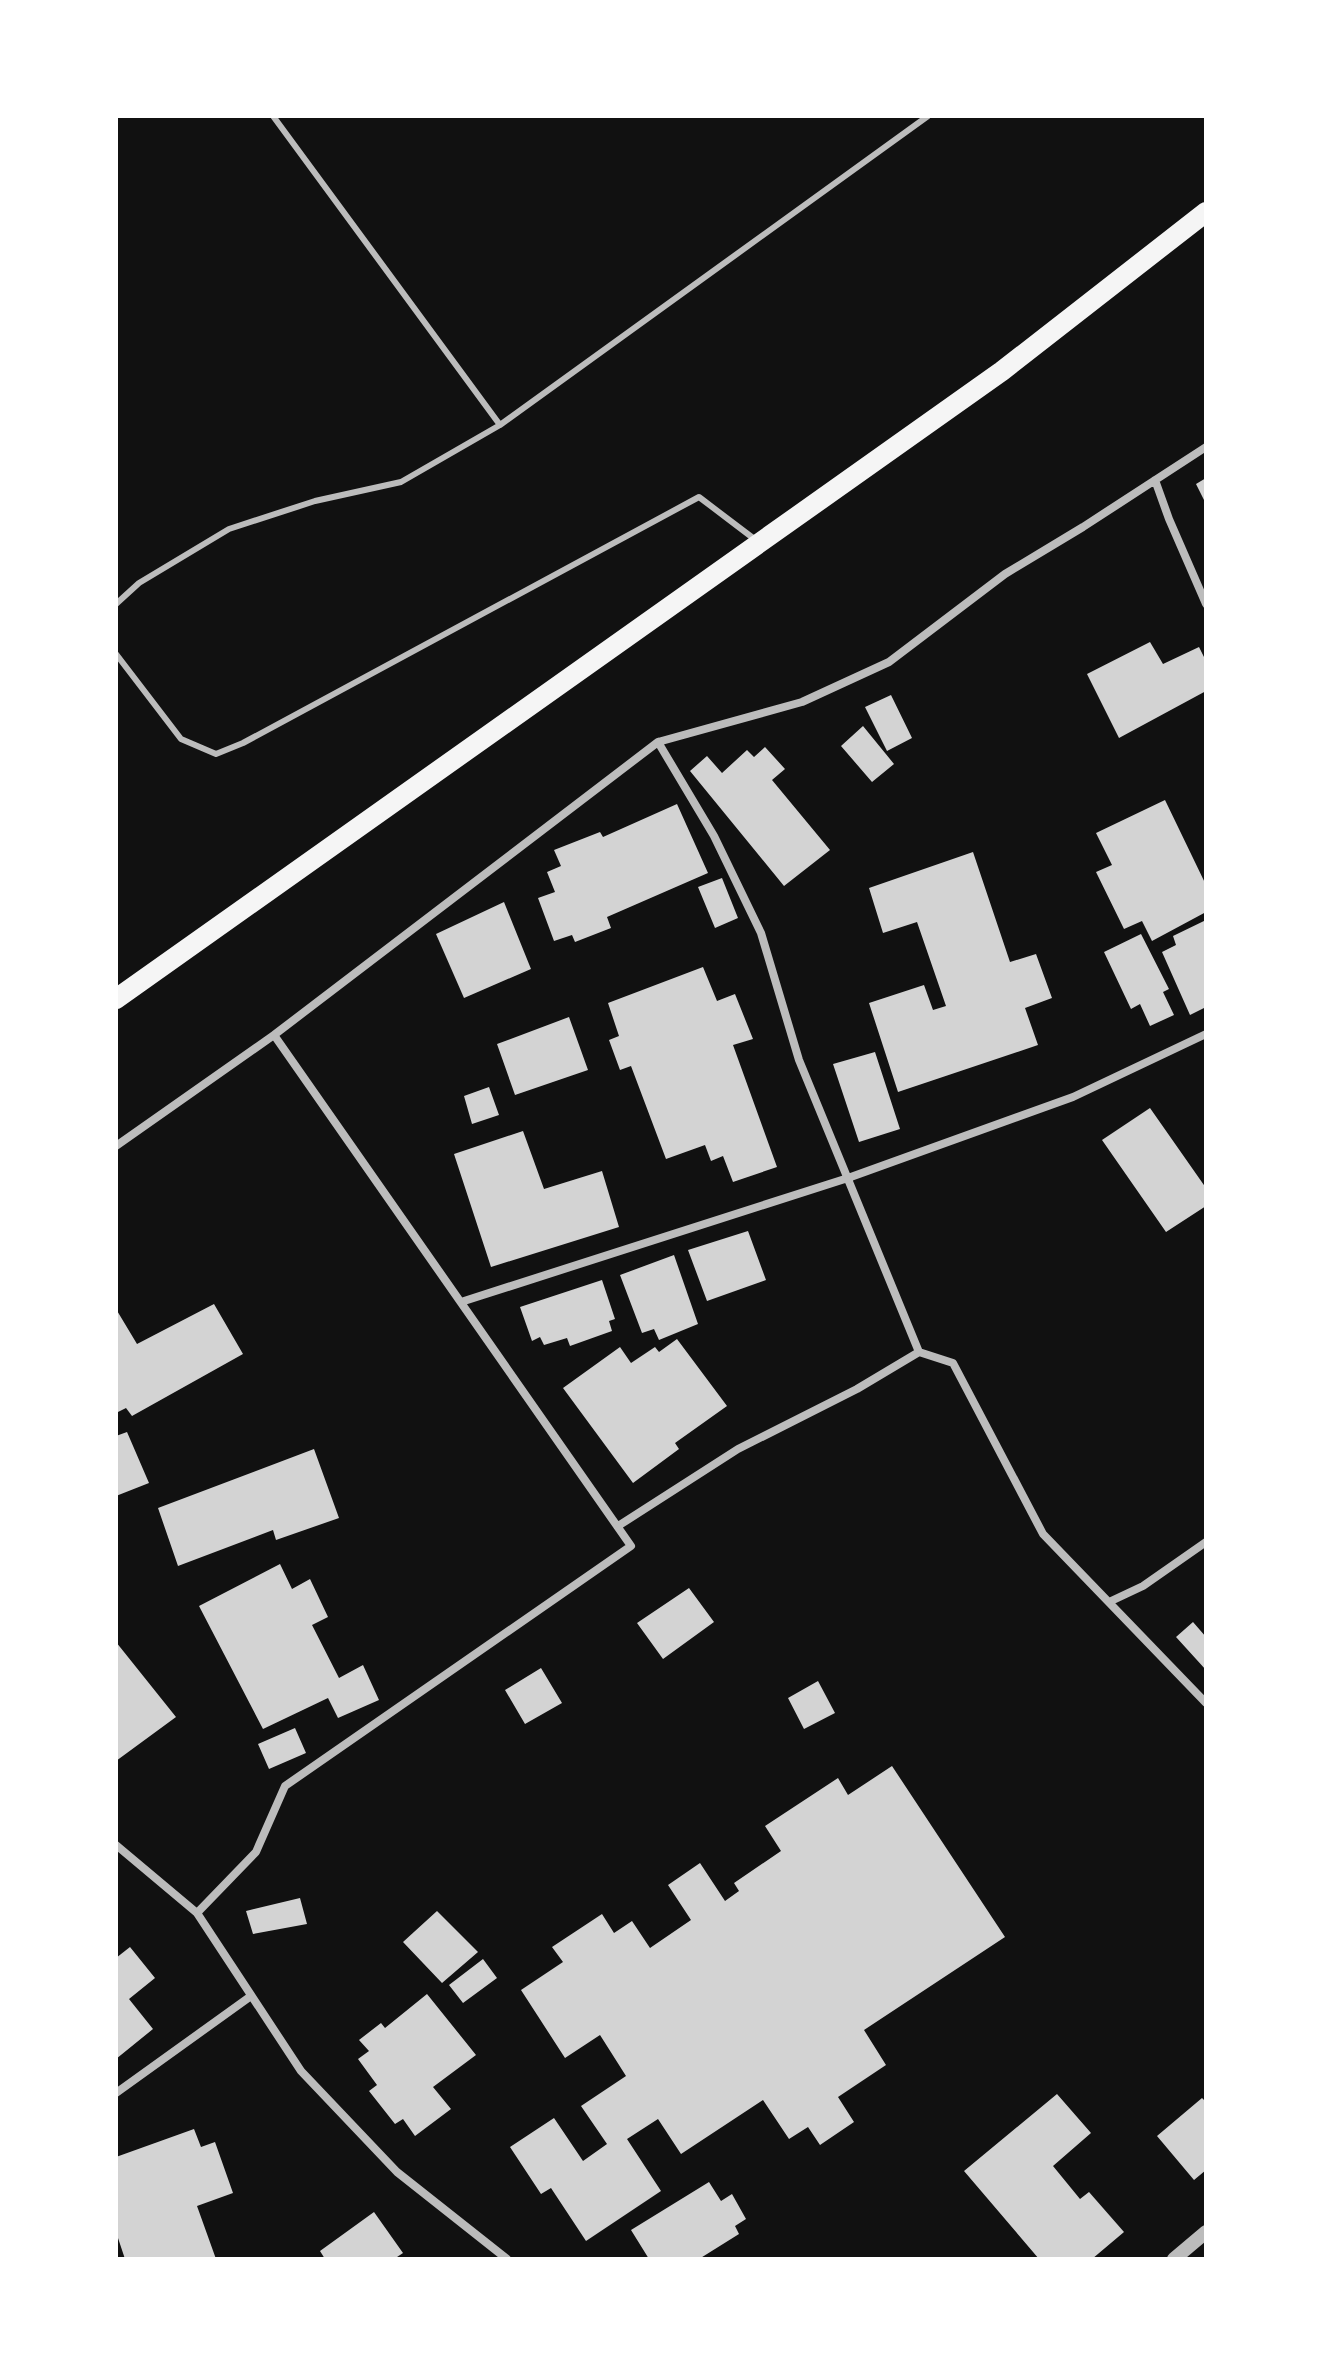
<svg xmlns="http://www.w3.org/2000/svg" width="1322" height="2375" font-family="Merriweather,serif">
	<style>
		.building { fill: #d3d3d3 }
		.lines { fill: none; stroke-linecap: round; stroke-linejoin: round }
		.service { stroke: #bcbcbc; stroke-width: 6 }
		.minor { stroke: #bcbcbc; stroke-width: 8 }
		.tertiary { stroke: #bcbcbc; stroke-width: 14 }
		.primary { stroke: #f5f5f5; stroke-width: 20 }
	</style>
	<rect width="100%" height="100%" fill="#111"/>
	<!-- building -->
	<path class="building" d="M 1206,478 L 1206,504 L 1196,484 Z
		M 1150,642 L 1163,664 L 1199,647 L 1206,661 L 1206,691 L 1119,738 L 1087,674 Z
		M 891,695 L 912,738 L 887,751 L 865,707 Z
		M 863,726 L 894,764 L 872,782 L 841,746 Z
		M 765,747 L 785,769 L 772,780 L 830,850 L 784,886 L 690,771 L 707,756 L 722,773 L 747,750 L 754,757 Z
		M 1165,800 L 1206,885 L 1206,912 L 1152,941 L 1142,921 L 1124,929 L 1096,872 L 1112,865 L 1096,833 Z
		M 677,804 L 708,873 L 607,917 L 611,928 L 575,942 L 572,935 L 554,941 L 538,898 L 555,892 L 547,872 L 561,866 L 554,850 L 600,832 L 603,837 Z
		M 973,852 L 1010,962 L 1036,954 L 1052,998 L 1025,1008 L 1038,1045 L 898,1092 L 869,1003 L 924,985 L 933,1010 L 946,1006 L 917,922 L 883,933 L 869,888 Z
		M 722,878 L 738,918 L 715,928 L 698,887 Z
		M 504,902 L 531,969 L 464,998 L 436,934 Z
		M 1206,920 L 1206,1007 L 1190,1015 L 1162,952 L 1176,945 L 1173,936 Z
		M 1141,934 L 1169,989 L 1163,992 L 1174,1015 L 1150,1026 L 1140,1004 L 1131,1009 L 1104,952 Z
		M 703,967 L 717,1001 L 735,994 L 753,1039 L 733,1045 L 777,1167 L 733,1182 L 723,1156 L 711,1161 L 705,1145 L 666,1159 L 631,1066 L 620,1070 L 609,1040 L 619,1036 L 608,1003 Z
		M 569,1017 L 588,1070 L 515,1095 L 497,1044 Z
		M 875,1052 L 900,1129 L 859,1142 L 833,1064 Z
		M 489,1087 L 499,1115 L 472,1124 L 464,1096 Z
		M 1150,1108 L 1206,1188 L 1206,1206 L 1166,1232 L 1102,1140 Z
		M 523,1131 L 544,1189 L 602,1171 L 619,1227 L 491,1267 L 454,1154 Z
		M 748,1231 L 766,1280 L 707,1301 L 688,1250 Z
		M 674,1255 L 698,1324 L 659,1340 L 654,1329 L 642,1333 L 620,1275 Z
		M 602,1280 L 615,1319 L 609,1321 L 612,1331 L 570,1346 L 567,1338 L 544,1345 L 540,1337 L 532,1341 L 520,1307 Z
		M 214,1304 L 243,1354 L 132,1416 L 126,1408 L 116,1413 L 116,1309 L 137,1344 Z
		M 677,1339 L 727,1406 L 675,1443 L 679,1449 L 633,1483 L 563,1388 L 620,1347 L 631,1363 L 655,1347 L 659,1352 Z
		M 127,1432 L 149,1483 L 116,1496 L 116,1436 Z
		M 314,1449 L 339,1518 L 276,1540 L 273,1530 L 178,1566 L 158,1508 Z
		M 280,1564 L 292,1589 L 310,1579 L 328,1617 L 312,1625 L 339,1678 L 363,1665 L 379,1700 L 338,1718 L 328,1698 L 263,1729 L 199,1606 Z
		M 689,1588 L 714,1622 L 663,1659 L 637,1623 Z
		M 1193,1622 L 1206,1637 L 1206,1670 L 1176,1637 Z
		M 116,1642 L 176,1717 L 116,1761 Z
		M 541,1668 L 562,1703 L 525,1724 L 505,1690 Z
		M 818,1681 L 835,1713 L 804,1729 L 788,1698 Z
		M 295,1728 L 306,1753 L 269,1769 L 258,1744 Z
		M 892,1766 L 1005,1937 L 864,2030 L 886,2065 L 838,2097 L 854,2122 L 820,2145 L 808,2127 L 789,2139 L 763,2100 L 681,2154 L 658,2119 L 627,2139 L 661,2191 L 586,2241 L 551,2188 L 541,2194 L 510,2147 L 554,2118 L 583,2161 L 607,2144 L 581,2106 L 626,2076 L 600,2035 L 565,2058 L 521,1990 L 563,1962 L 552,1947 L 602,1914 L 614,1933 L 632,1921 L 650,1948 L 691,1920 L 668,1885 L 700,1863 L 725,1901 L 739,1891 L 734,1883 L 781,1851 L 765,1826 L 838,1778 L 848,1795 Z
		M 300,1898 L 307,1924 L 253,1934 L 246,1911 Z
		M 437,1911 L 478,1952 L 442,1983 L 403,1942 Z
		M 130,1947 L 155,1978 L 129,1999 L 153,2029 L 116,2059 L 116,1958 Z
		M 483,1959 L 497,1978 L 463,2003 L 449,1985 Z
		M 427,1994 L 476,2055 L 433,2087 L 451,2109 L 415,2136 L 403,2119 L 395,2124 L 369,2091 L 377,2085 L 358,2059 L 369,2051 L 359,2040 L 381,2023 L 385,2028 Z
		M 1057,2094 L 1091,2133 L 1053,2166 L 1080,2199 L 1089,2192 L 1124,2232 L 1092,2259 L 1039,2259 L 964,2171 Z
		M 1202,2098 L 1206,2102 L 1206,2170 L 1194,2180 L 1157,2136 Z
		M 194,2129 L 201,2147 L 215,2142 L 233,2193 L 197,2206 L 216,2259 L 125,2259 L 116,2232 L 116,2157 Z
		M 709,2182 L 721,2201 L 732,2194 L 746,2219 L 735,2226 L 739,2234 L 699,2259 L 649,2259 L 631,2230 Z
		M 374,2212 L 403,2253 L 394,2259 L 325,2259 L 320,2251 Z"/>
	<g class="lines">
		<!-- service -->
		<path class="service" d="M 273,116 L 500,425
			M 116,604 L 139,583 L 229,529 L 315,501 L 401,482 L 500,425 L 928,116
			M 116,654 L 181,739 L 216,754 L 243,743 L 699,497 L 757,541"/>
		<!-- minor -->
		<path class="minor" d="M 1155,480 L 1169,519 L 1206,604
			M 658,742 L 714,836 L 761,933 L 799,1060 L 919,1352 L 953,1363 L 1043,1534 L 1206,1703
			M 116,1146 L 274,1035 L 658,742 L 802,702 L 889,662 L 1005,574 L 1083,527 L 1206,447
			M 461,1302 L 848,1178 L 1073,1097 L 1206,1034
			M 618,1526 L 738,1449 L 857,1389 L 919,1352
			M 1109,1602 L 1143,1586 L 1206,1542
			M 116,1845 L 197,1913 L 301,2071 L 397,2172 L 507,2259
			M 197,1913 L 256,1852 L 285,1786 L 631,1546 L 274,1035
			M 116,2093 L 251,1996"/>
		<!-- tertiary -->
		<path class="tertiary" d="M 1174,2259 L 1206,2232"/>
		<!-- primary -->
		<path class="primary" d="M 116,999 L 1002,371 L 1206,212"/>
	</g>
	<!-- border -->
	<rect width="1322" height="2375" fill="none" stroke="#ffffff" stroke-width="236"/>
</svg>
